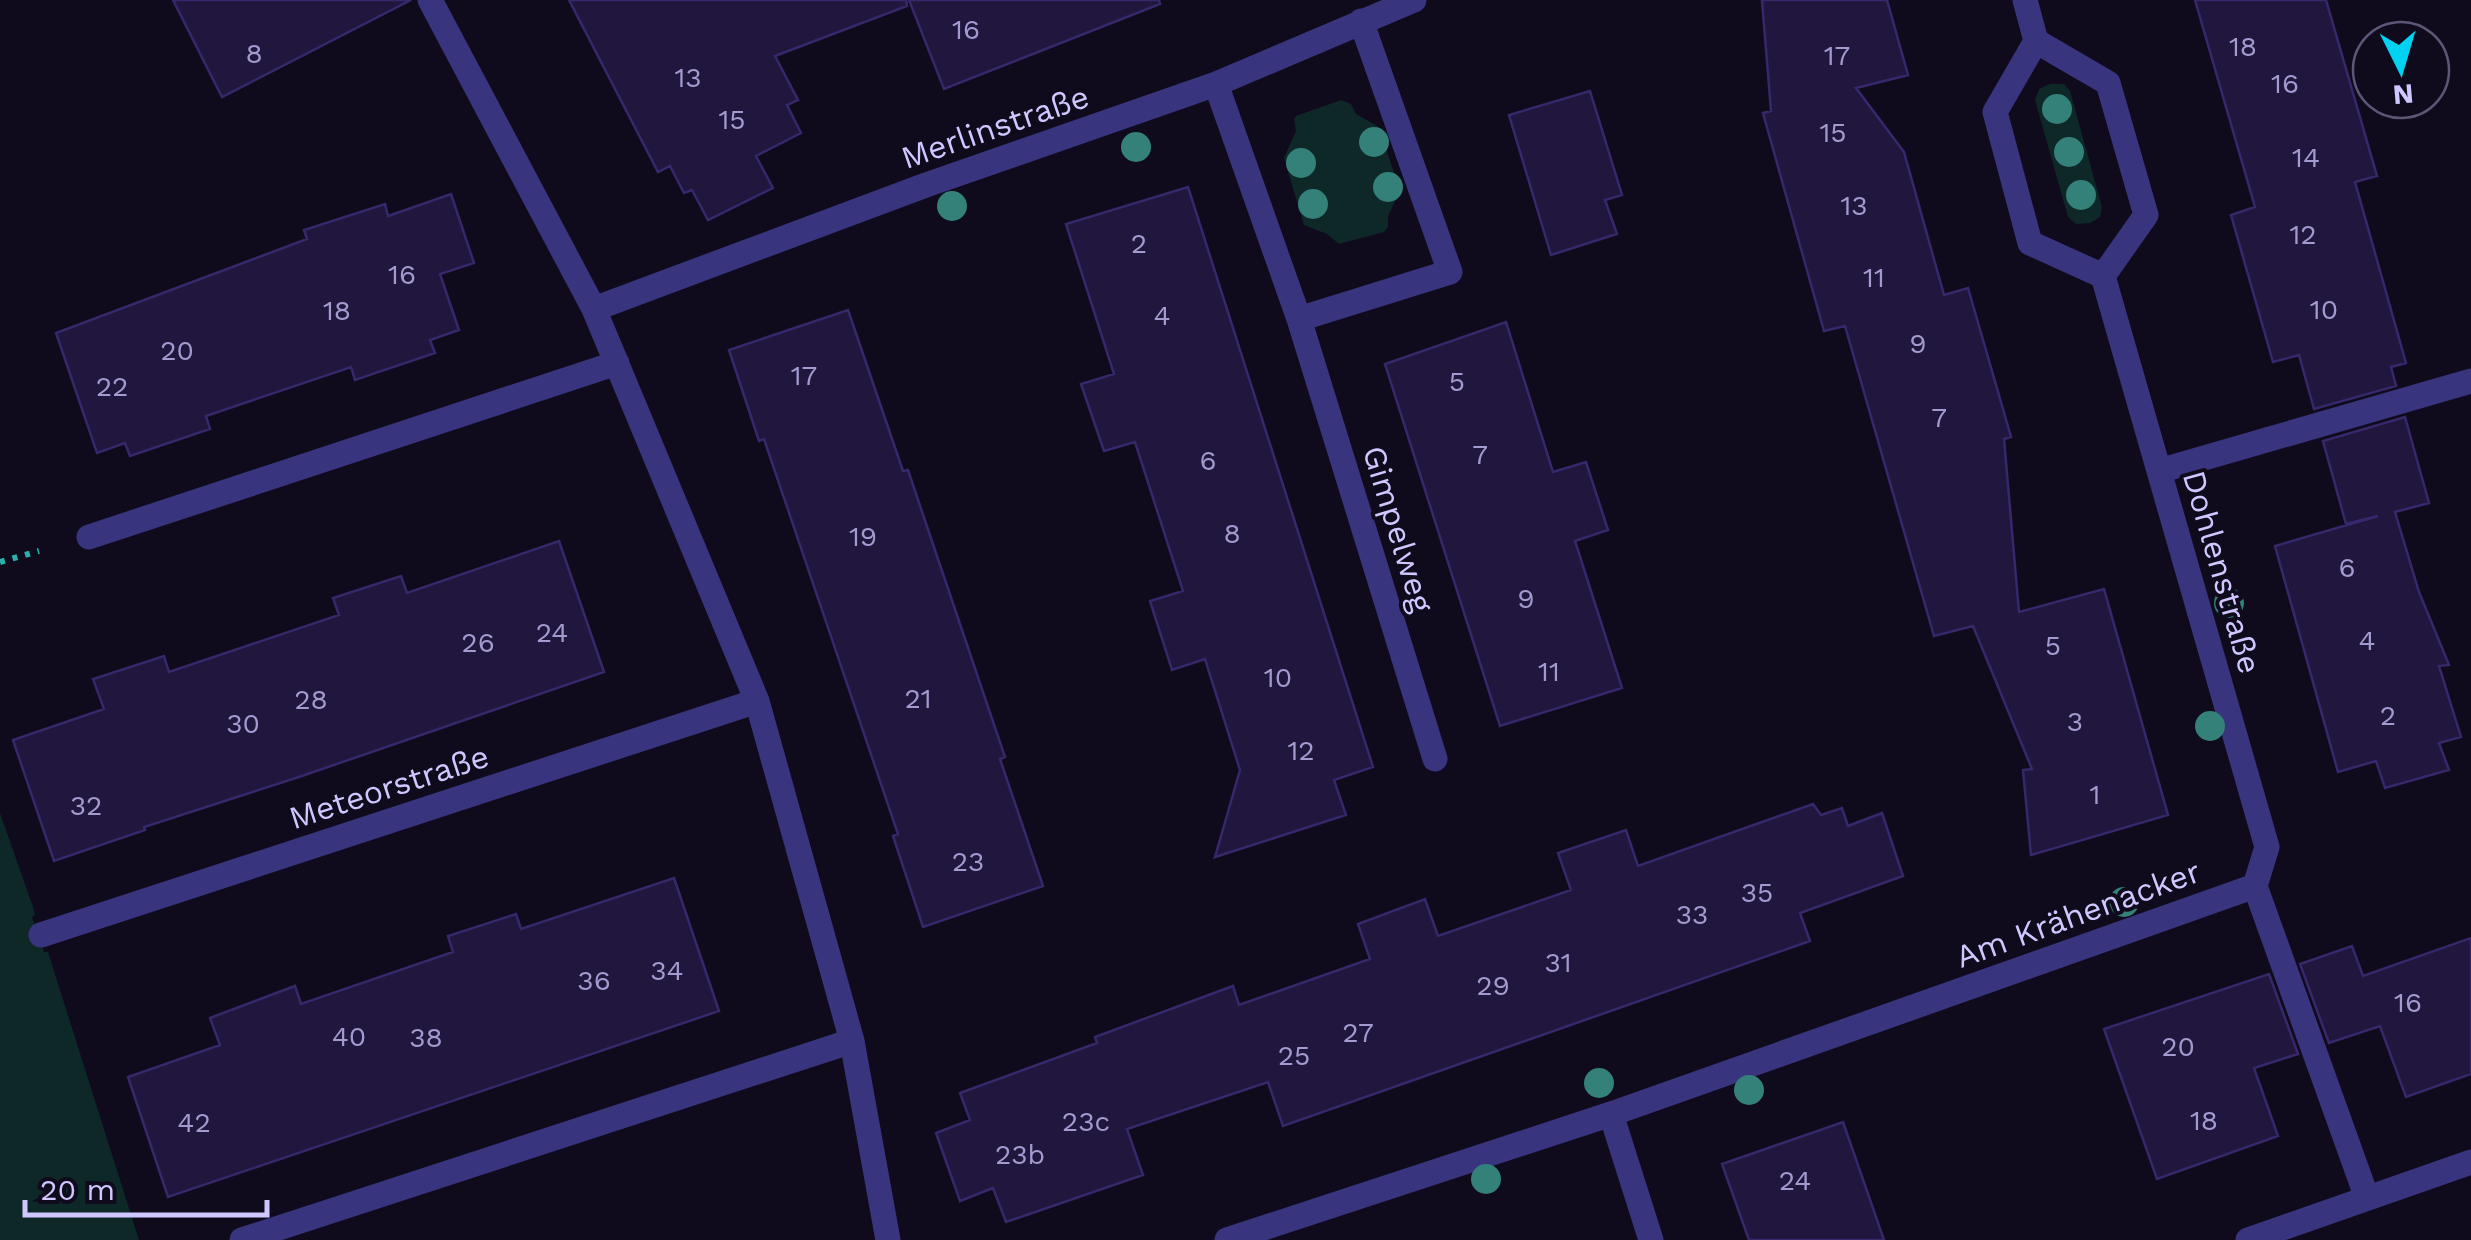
<svg xmlns="http://www.w3.org/2000/svg" width="2471" height="1240" font-family="'Work Sans',sans-serif">
	<style>
		.green { fill: #0e2727 }
		.building { fill: #20163e; stroke: #37286b; stroke-width: 2.5 }
		.lines { fill: none; stroke-linecap: round; stroke-linejoin: round }
		.path { stroke: #29b1ad; stroke-width: 6; stroke-dasharray: 5 8; stroke-linecap: butt }
		.street { stroke: #39347e; stroke-width: 25 }
		.tree { fill: #338178 }
		.labels { text-anchor: middle; dominant-baseline: central; stroke-width: 8; stroke-linejoin: round; paint-order: stroke }
		.number-label { font-size: 28px; fill: #a39bcf }
		.street-label { font-size: 32px; fill: #cfc7ff; stroke: #0f0b1d }
	</style>
	<rect width="100%" height="100%" fill="#0f0b1d"/>
	<!-- green -->
	<path class="green" d="M 2050,84 L 2064,84 L 2070,91 L 2102,207 L 2100,217 L 2090,223 L 2076,224 L 2068,217 L 2035,100 L 2039,89 Z
		M 1341,100 L 1351,104 L 1356,114 L 1379,127 L 1400,191 L 1388,216 L 1388,227 L 1384,232 L 1339,244 L 1327,234 L 1304,225 L 1284,158 L 1296,131 L 1294,119 L 1296,116 Z
		M 0,813 L 33,907 L 35,915 L 32,917 L 44,952 L 48,952 L 139,1240 L 0,1240 Z"/>
	<!-- building -->
	<path class="building" d="M 173,0 L 411,0 L 222,97 Z
		M 569,0 L 906,0 L 907,6 L 775,56 L 798,100 L 787,105 L 801,133 L 756,156 L 773,188 L 708,220 L 692,190 L 684,193 L 670,166 L 658,172 Z
		M 909,0 L 1159,0 L 1160,4 L 944,89 Z
		M 1762,0 L 1887,0 L 1908,75 L 1856,88 L 1904,152 L 1944,295 L 1968,288 L 2011,437 L 2004,439 L 2019,612 L 2104,589 L 2168,815 L 2031,855 L 2023,770 L 2032,769 L 1973,626 L 1934,636 L 1845,326 L 1824,331 L 1763,113 L 1771,111 Z
		M 2195,0 L 2326,0 L 2377,176 L 2355,182 L 2406,363 L 2391,367 L 2396,386 L 2314,409 L 2299,355 L 2273,362 L 2231,215 L 2255,207 Z
		M 1590,91 L 1622,195 L 1605,200 L 1617,234 L 1551,255 L 1509,115 Z
		M 1188,187 L 1373,767 L 1334,780 L 1346,815 L 1215,857 L 1240,770 L 1205,659 L 1172,670 L 1150,601 L 1183,591 L 1135,442 L 1104,451 L 1081,384 L 1114,374 L 1066,224 Z
		M 451,194 L 474,263 L 440,274 L 459,330 L 430,340 L 435,353 L 355,380 L 351,367 L 206,416 L 210,429 L 130,456 L 125,443 L 97,453 L 56,333 L 307,239 L 304,230 L 385,204 L 388,216 Z
		M 848,310 L 903,471 L 908,470 L 939,562 L 1005,757 L 1000,759 L 1043,886 L 923,927 L 893,836 L 898,834 L 764,439 L 759,441 L 729,350 Z
		M 1506,322 L 1553,472 L 1586,462 L 1608,530 L 1575,541 L 1622,688 L 1500,726 L 1385,364 Z
		M 2405,417 L 2429,503 L 2395,512 L 2419,592 L 2449,665 L 2439,666 L 2461,737 L 2439,743 L 2449,770 L 2385,788 L 2376,761 L 2338,772 L 2275,546 L 2378,516 L 2346,524 L 2323,441 Z
		M 559,541 L 604,672 L 299,777 L 144,827 L 145,830 L 54,861 L 13,740 L 104,709 L 93,679 L 164,656 L 169,672 L 339,615 L 333,598 L 401,576 L 407,593 Z
		M 1813,804 L 1821,815 L 1842,808 L 1848,826 L 1882,813 L 1903,876 L 1800,913 L 1810,941 L 1283,1126 L 1268,1082 L 1127,1129 L 1143,1175 L 1006,1222 L 993,1188 L 960,1201 L 936,1133 L 970,1120 L 960,1093 L 1097,1043 L 1095,1037 L 1233,986 L 1239,1005 L 1370,959 L 1358,924 L 1425,899 L 1438,936 L 1571,890 L 1558,853 L 1626,830 L 1638,866 Z
		M 674,878 L 719,1011 L 168,1197 L 128,1077 L 220,1045 L 210,1018 L 295,986 L 301,1004 L 453,952 L 448,936 L 516,914 L 521,929 Z
		M 2471,938 L 2471,1074 L 2406,1097 L 2380,1026 L 2329,1043 L 2300,964 L 2352,946 L 2363,976 Z
		M 2269,974 L 2298,1054 L 2254,1068 L 2278,1136 L 2157,1179 L 2104,1029 Z
		M 1843,1122 L 1884,1240 L 1749,1240 L 1722,1164 Z"/>
	<g class="lines">
		<!-- path -->
		<path class="path" d="M 0,562 L 39,551"/>
		<!-- street -->
		<path class="street" d="M 430,0 L 594,309 L 757,701 L 852,1041 L 888,1240
			M 2025,0 L 2036,41 L 1995,112 L 2030,243 L 2103,276 L 2267,847 L 2255,886
			M 2036,41 L 2108,83 L 2146,215 L 2103,276
			M 1216,84 L 1299,319 L 1435,759
			M 594,309 L 926,185 L 1216,84 L 1414,0
			M 1299,319 L 1450,272 L 1361,21
			M 2159,471 L 2471,381
			M 89,537 L 617,363
			M 2255,886 L 2367,1198
			M 41,935 L 757,701
			M 1611,1114 L 1651,1240
			M 242,1240 L 852,1041
			M 1227,1240 L 1611,1114 L 2255,886
			M 2248,1240 L 2471,1162"/>
	</g>
	<!-- trees -->
	<g class="tree">
		<circle cx="2057" cy="109" r="15"/>
		<circle cx="1374" cy="142" r="15"/>
		<circle cx="1136" cy="147" r="15"/>
		<circle cx="2069" cy="152" r="15"/>
		<circle cx="1301" cy="163" r="15"/>
		<circle cx="1388" cy="187" r="15"/>
		<circle cx="2081" cy="195" r="15"/>
		<circle cx="1313" cy="204" r="15"/>
		<circle cx="952" cy="206" r="15"/>
		<circle cx="2229" cy="603" r="15"/>
		<circle cx="2210" cy="726" r="15"/>
		<circle cx="2124" cy="902" r="15"/>
		<circle cx="1599" cy="1083" r="15"/>
		<circle cx="1749" cy="1090" r="15"/>
		<circle cx="1486" cy="1179" r="15"/>
	</g>
	<g class="labels">
		<!-- number labels -->
		<g class="number-label">
			<text x="966" y="29">16</text>
			<text x="2243" y="46">18</text>
			<text x="254" y="53">8</text>
			<text x="1837" y="55">17</text>
			<text x="688" y="77">13</text>
			<text x="2285" y="83">16</text>
			<text x="732" y="119">15</text>
			<text x="1833" y="132">15</text>
			<text x="2306" y="157">14</text>
			<text x="1854" y="205">13</text>
			<text x="2303" y="234">12</text>
			<text x="1139" y="243">2</text>
			<text x="402" y="274">16</text>
			<text x="1874" y="277">11</text>
			<text x="2324" y="309">10</text>
			<text x="337" y="310">18</text>
			<text x="1162" y="315">4</text>
			<text x="1918" y="343">9</text>
			<text x="177" y="350">20</text>
			<text x="804" y="375">17</text>
			<text x="1457" y="381">5</text>
			<text x="112" y="386">22</text>
			<text x="1939" y="417">7</text>
			<text x="1480" y="454">7</text>
			<text x="1208" y="460">6</text>
			<text x="1232" y="533">8</text>
			<text x="863" y="536">19</text>
			<text x="2347" y="567">6</text>
			<text x="1526" y="598">9</text>
			<text x="552" y="632">24</text>
			<text x="2367" y="640">4</text>
			<text x="478" y="642">26</text>
			<text x="2053" y="645">5</text>
			<text x="1549" y="671">11</text>
			<text x="1278" y="677">10</text>
			<text x="918" y="698">21</text>
			<text x="311" y="699">28</text>
			<text x="2388" y="715">2</text>
			<text x="2075" y="721">3</text>
			<text x="243" y="723">30</text>
			<text x="1301" y="750">12</text>
			<text x="2095" y="794">1</text>
			<text x="86" y="805">32</text>
			<text x="968" y="861">23</text>
			<text x="1757" y="892">35</text>
			<text x="1692" y="914">33</text>
			<text x="1558" y="962">31</text>
			<text x="667" y="970">34</text>
			<text x="594" y="980">36</text>
			<text x="1493" y="985">29</text>
			<text x="2408" y="1002">16</text>
			<text x="1358" y="1032">27</text>
			<text x="349" y="1036">40</text>
			<text x="426" y="1037">38</text>
			<text x="2178" y="1046">20</text>
			<text x="1294" y="1055">25</text>
			<text x="2204" y="1120">18</text>
			<text x="1086" y="1121">23c</text>
			<text x="194" y="1122">42</text>
			<text x="1020" y="1154">23b</text>
			<text x="1795" y="1180">24</text>
		</g>
		<!-- street labels -->
		<g class="street-label">
			<text transform="translate(995 127) rotate(-19)">Merlinstraße</text>
			<text transform="translate(1398 529) rotate(73)">Gimpelweg</text>
			<text transform="translate(2222 572) rotate(74)">Dohlenstraße</text>
			<text transform="translate(389 787) rotate(-18)">Meteorstraße</text>
			<text transform="translate(2078 914) rotate(-20)">Am Krähenacker</text>
		</g>
	</g>
	<!-- north arrow -->
	<g transform="translate(2401 70) rotate(175)"><circle r="48" fill="#0f0b1d" stroke="#5c5677" stroke-width="2.5"/>
	<path d="M0-8L18 38L0 25L-18 38Z" fill="#00d2f2"/>
	<text y="-15" font-size="28" font-weight="bold" text-anchor="middle" fill="#cfc7ff">N</text>
	</g>
	<!-- scale -->
	<path d="M25 1200v15h242v-15" fill="none" stroke="#cfc7ff" stroke-width="5"/>
	<text x="40" y="1200" font-size="30" fill="#cfc7ff" stroke="#0f0b1d" stroke-width="8" paint-order="stroke">20 m</text>
</svg>
